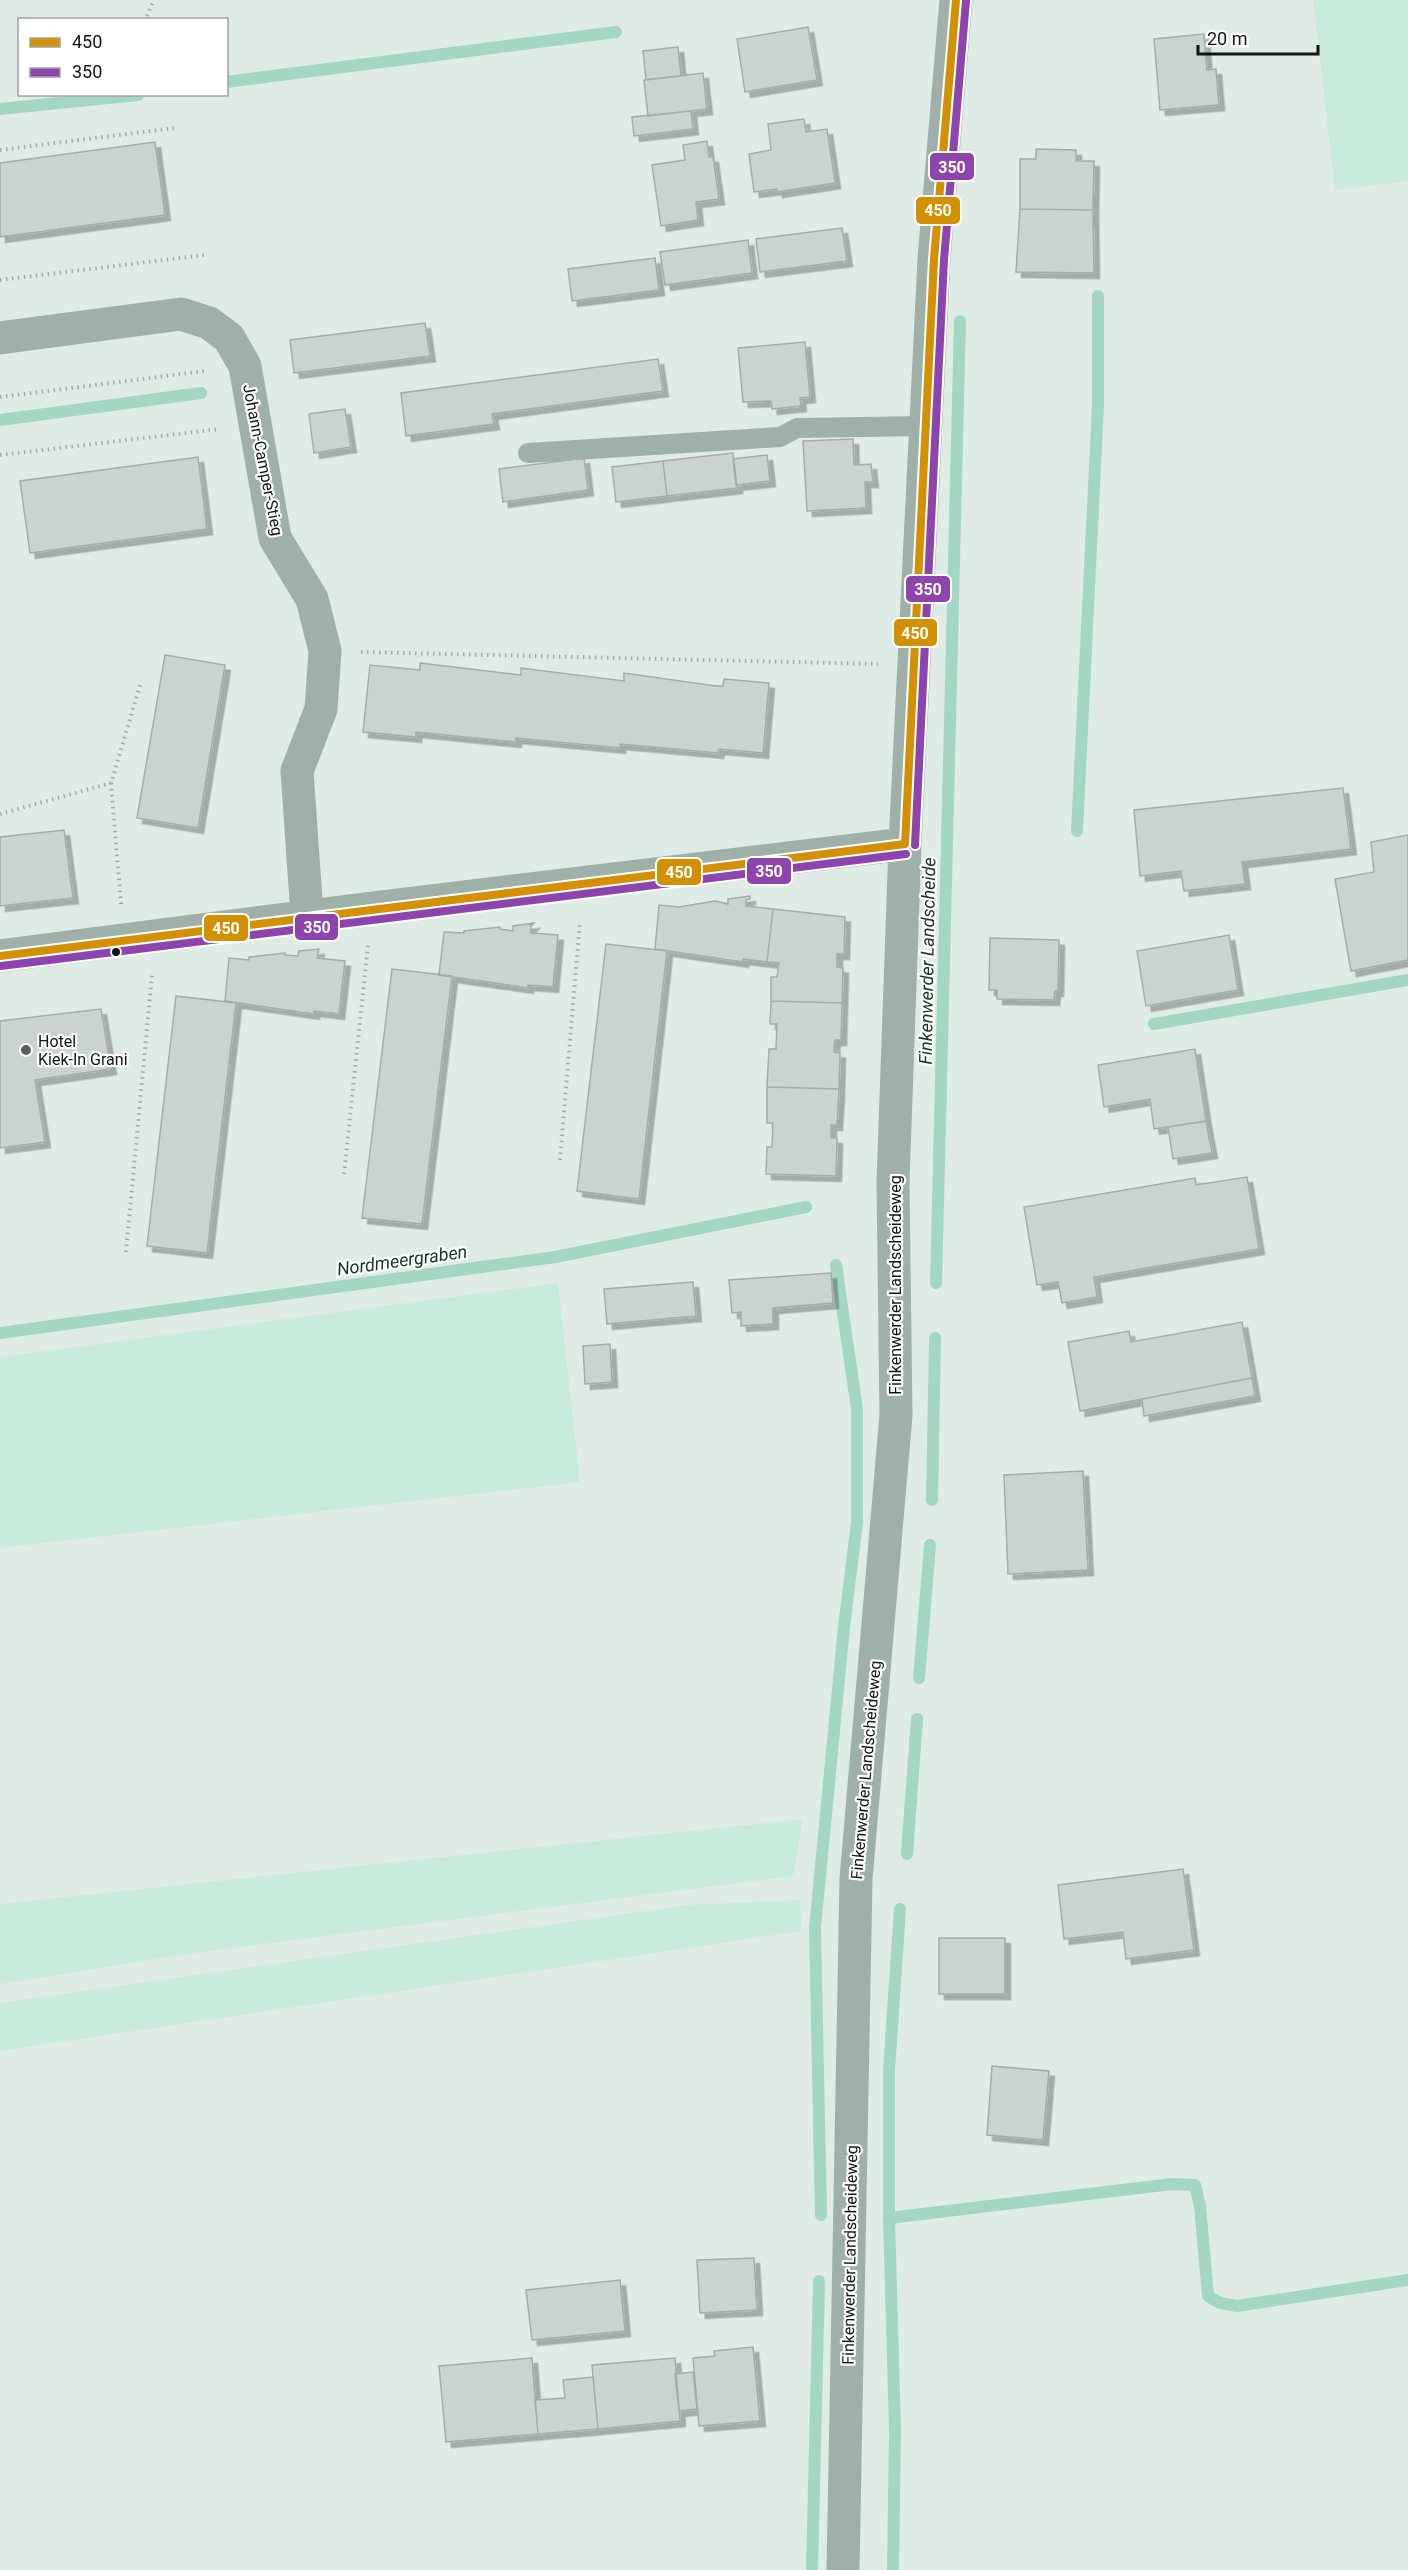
<svg xmlns="http://www.w3.org/2000/svg" width="1408" height="2570" font-family="Roboto,sans-serif">
	<style>
		.green { fill: #c9ebdb }
		.lines { fill: none; stroke-linecap: round; stroke-linejoin: round }
		.stream { stroke: #a3d7c1; stroke-width: 12 }
		.building { fill: #cad3ce; stroke: #a3ada8; stroke-width: 1.5; filter: url(#shadow) }
		.path { stroke: #a0ada7; stroke-width: 4; stroke-dasharray: 1.5 4.5; stroke-linecap: butt }
		.lane { stroke: #9fb0a9; stroke-width: 20 }
		.street { stroke: #9fb0a9; stroke-width: 33 }
		.bus-1-casing { stroke: #fff; stroke-width: 12 }
		.bus-2-casing { stroke: #fff; stroke-width: 12 }
		.bus-1 { stroke: #d49003; stroke-width: 8 }
		.bus-2 { stroke: #8e44ad; stroke-width: 8 }
		.bus-dot { fill: #0e1613; stroke: #fff; stroke-width: 2 }
		.poi-dot { fill: #57615c; stroke: #fff; stroke-width: 2 }
		.labels { text-anchor: middle; dominant-baseline: central; stroke-width: 4.5; stroke-linejoin: round; paint-order: stroke }
		.street-label { font-size: 16px; fill: #0e1613; stroke: #fff }
		.poi-label { font-size: 16px; fill: #0e1613; stroke: #fff; text-anchor: start }
		.water-label { font-size: 18px; font-style: italic; fill: #153528; stroke: #fff }
		.line-badge { stroke: #fff; stroke-width: 2 }
		.badge-label { font-size: 16px; text-anchor: middle; font-weight: bold; fill: #fff }
	</style>
	<defs>
		<filter id="shadow"><feDropShadow dx="5.5" dy="5.5" stdDeviation="0" flood-color="#0004"/></filter>
	</defs>
	<rect width="100%" height="100%" fill="#dfebe5"/>
	<!-- green -->
	<path class="green" d="M 1313,0 L 1408,0 L 1408,181 L 1335,190 Z
		M 558,1283 L 580,1482 L 0,1548 L 0,1357 Z
		M 803,1819 L 793,1876 L 201,1952 L 0,1984 L 0,1904 Z
		M 800,1900 L 801,1931 L 0,2051 L 0,2003 L 688,1905 Z"/>
	<g class="lines">
		<!-- stream -->
		<path class="stream" d="M 226,82 L 616,32
			M 0,109 L 138,95
			M 0,420 L 201,393
			M 1077,831 L 1098,405 L 1098,296
			M 1154,1024 L 1408,980
			M 936,1283 L 960,321
			M 0,1333 L 555,1257 L 806,1207
			M 932,1500 L 935,1338
			M 919,1678 L 930,1545
			M 907,1854 L 917,1719
			M 821,2215 L 815,1928 L 844,1627 L 857,1522 L 857,1409 L 836,1265
			M 889,2218 L 1172,2184 L 1195,2185 L 1200,2206 L 1208,2296 L 1220,2303 L 1237,2306 L 1408,2280
			M 812,2570 L 819,2281
			M 893,2570 L 895,2430 L 889,2218 L 889,2070 L 900,1909"/>
	</g>
	<!-- building -->
	<path class="building" d="M 808,27 L 817,80 L 745,92 L 737,39 Z
		M 1204,34 L 1207,70 L 1216,69 L 1219,105 L 1160,110 L 1154,39 Z
		M 678,47 L 681,76 L 646,80 L 643,51 Z
		M 703,73 L 707,109 L 648,116 L 644,80 Z
		M 691,111 L 693,129 L 634,136 L 632,117 Z
		M 804,119 L 806,132 L 827,129 L 835,183 L 777,192 L 777,189 L 754,192 L 749,154 L 771,150 L 768,124 Z
		M 707,141 L 709,157 L 713,157 L 719,199 L 696,202 L 698,220 L 661,226 L 652,165 L 685,160 L 683,145 Z
		M 155,142 L 165,215 L 0,237 L 0,163 Z
		M 1036,149 L 1076,150 L 1076,161 L 1094,161 L 1093,210 L 1020,209 L 1020,159 L 1036,159 Z
		M 1020,209 L 1093,210 L 1094,273 L 1016,272 Z
		M 842,228 L 847,261 L 760,272 L 756,239 Z
		M 748,240 L 752,273 L 665,285 L 660,252 Z
		M 655,258 L 659,290 L 572,301 L 568,269 Z
		M 425,323 L 430,356 L 294,373 L 290,340 Z
		M 805,342 L 810,397 L 800,398 L 801,406 L 772,409 L 771,401 L 743,402 L 738,348 Z
		M 658,359 L 663,391 L 492,414 L 494,424 L 406,436 L 401,393 Z
		M 345,409 L 351,447 L 314,453 L 309,414 Z
		M 853,439 L 854,465 L 871,464 L 873,482 L 865,482 L 866,508 L 807,511 L 803,441 Z
		M 733,453 L 737,488 L 667,496 L 663,461 Z
		M 767,455 L 770,481 L 736,485 L 733,459 Z
		M 198,457 L 207,529 L 30,553 L 20,481 Z
		M 584,458 L 588,490 L 503,502 L 499,469 Z
		M 663,461 L 667,496 L 616,502 L 612,467 Z
		M 165,655 L 225,665 L 198,828 L 137,818 Z
		M 420,663 L 521,675 L 521,668 L 624,681 L 624,673 L 716,686 L 723,686 L 724,679 L 769,683 L 763,753 L 719,749 L 718,753 L 620,744 L 620,748 L 516,738 L 516,742 L 416,732 L 416,737 L 363,732 L 370,665 L 420,670 Z
		M 1343,788 L 1351,849 L 1242,862 L 1245,884 L 1184,891 L 1181,871 L 1140,876 L 1134,810 Z
		M 64,830 L 73,898 L 0,906 L 0,837 Z
		M 1408,835 L 1408,960 L 1351,971 L 1335,879 L 1374,872 L 1371,842 Z
		M 750,896 L 750,899 L 746,900 L 746,906 L 773,909 L 767,962 L 743,959 L 743,962 L 655,949 L 659,905 L 679,907 L 715,901 L 728,904 L 728,899 Z
		M 773,909 L 845,917 L 844,954 L 837,954 L 837,967 L 843,968 L 842,1003 L 771,1001 L 771,977 L 777,977 L 779,963 L 767,962 Z
		M 534,923 L 531,926 L 531,933 L 558,935 L 553,987 L 528,985 L 528,988 L 439,975 L 444,932 L 464,933 L 464,931 L 500,927 L 500,929 L 513,931 L 513,926 Z
		M 1229,935 L 1238,990 L 1146,1006 L 1137,951 Z
		M 990,938 L 1059,940 L 1058,991 L 1055,991 L 1054,1000 L 997,999 L 997,990 L 989,990 Z
		M 606,944 L 667,951 L 639,1199 L 577,1191 Z
		M 319,949 L 317,958 L 345,961 L 339,1014 L 314,1011 L 314,1014 L 225,1001 L 229,958 L 249,960 L 249,957 L 285,953 L 285,955 L 298,956 L 299,951 Z
		M 392,969 L 452,976 L 422,1224 L 362,1218 Z
		M 176,996 L 236,1003 L 207,1253 L 147,1246 Z
		M 771,1001 L 842,1003 L 841,1040 L 835,1040 L 834,1046 L 834,1052 L 840,1053 L 839,1089 L 767,1087 L 769,1049 L 776,1049 L 777,1024 L 770,1024 Z
		M 101,1009 L 111,1069 L 35,1080 L 45,1142 L 0,1148 L 0,1021 Z
		M 1195,1049 L 1206,1121 L 1154,1129 L 1150,1099 L 1104,1107 L 1098,1065 Z
		M 767,1087 L 839,1089 L 837,1125 L 831,1125 L 831,1138 L 837,1138 L 836,1176 L 766,1174 L 767,1147 L 772,1147 L 773,1123 L 767,1123 Z
		M 1206,1121 L 1212,1153 L 1173,1159 L 1168,1127 Z
		M 1247,1177 L 1259,1249 L 1094,1277 L 1097,1297 L 1062,1303 L 1058,1282 L 1037,1285 L 1024,1207 L 1195,1178 L 1196,1185 Z
		M 831,1273 L 833,1303 L 773,1308 L 773,1324 L 741,1326 L 741,1312 L 732,1313 L 729,1280 Z
		M 693,1282 L 696,1316 L 607,1324 L 604,1289 Z
		M 1242,1322 L 1252,1378 L 1080,1411 L 1068,1342 L 1129,1331 L 1131,1342 Z
		M 610,1344 L 612,1382 L 585,1384 L 583,1346 Z
		M 1252,1378 L 1255,1396 L 1144,1416 L 1142,1399 Z
		M 1083,1471 L 1088,1570 L 1008,1574 L 1004,1475 Z
		M 1183,1869 L 1194,1950 L 1126,1959 L 1123,1932 L 1064,1939 L 1058,1885 Z
		M 939,1938 L 1005,1938 L 1005,1994 L 939,1994 Z
		M 992,2066 L 1049,2071 L 1043,2140 L 987,2135 Z
		M 754,2258 L 757,2310 L 700,2313 L 697,2260 Z
		M 620,2280 L 625,2331 L 532,2340 L 526,2290 Z
		M 753,2347 L 760,2421 L 699,2426 L 693,2358 L 715,2356 L 714,2351 Z
		M 532,2358 L 538,2434 L 446,2442 L 439,2366 Z
		M 675,2358 L 680,2421 L 598,2429 L 592,2365 Z
		M 693,2372 L 697,2409 L 679,2411 L 675,2374 Z
		M 593,2377 L 598,2429 L 538,2434 L 535,2400 L 565,2398 L 563,2380 Z"/>
	<g class="lines">
		<!-- path -->
		<path class="path" d="M 147,16 L 154,0
			M 0,150 L 174,128
			M 0,280 L 205,255
			M 0,397 L 205,371
			M 0,455 L 220,429
			M 361,652 L 878,664
			M 0,814 L 111,783
			M 121,904 L 111,783 L 141,682
			M 560,1160 L 580,921
			M 344,1174 L 368,945
			M 126,1252 L 152,975"/>
		<!-- lane -->
		<path class="lane" d="M 528,453 L 780,437 L 797,428 L 926,426"/>
		<!-- street -->
		<path class="street" d="M 0,338 L 181,314 L 209,323 L 229,338 L 245,366 L 275,538 L 312,599 L 325,651 L 321,709 L 297,771 L 307,915
			M 0,956 L 372,908 L 905,844
			M 843,2570 L 856,1879 L 896,1415 L 893,1182 L 905,844 L 934,259 L 956,0"/>
		<!-- bus-1 casing -->
		<g class="bus-1-casing">
			<path id="bus-1" d="M 905,844 L 934,259 L 956,0
				M 0,956 L 905,844"/>
		</g>
		<!-- bus-2 casing -->
		<g class="bus-2-casing">
			<path id="bus-2" d="M 915,845 L 944,260 L 966,1
				M 1,966 L 906,854"/>
		</g>
		<!-- bus-1 -->
		<use href="#bus-1" class="bus-1"/>
		<!-- bus-2 -->
		<use href="#bus-2" class="bus-2"/>
	</g>
	<!-- markers -->
	<circle class="bus-dot" cx="116" cy="952" r="5"/>
	<circle class="poi-dot" cx="26" cy="1050" r="6"/>
	<g class="labels">
		<!-- street labels -->
		<g class="street-label">
			<text transform="translate(263 460) rotate(79)">Johann-Camper-Stieg</text>
			<text transform="translate(895 1285) rotate(-90)">Finkenwerder Landscheideweg</text>
			<text transform="translate(866 1770) rotate(-85)">Finkenwerder Landscheideweg</text>
			<text transform="translate(850 2255) rotate(-89)">Finkenwerder Landscheideweg</text>
		</g>
		<!-- poi labels -->
		<g class="poi-label">
			<text x="38" y="1041">Hotel<tspan x="38" dy="18">Kiek-In Grani</tspan></text>
		</g>
		<!-- water labels -->
		<g class="water-label">
			<text transform="translate(927 961) rotate(-89)">Finkenwerder Landscheide</text>
			<text transform="translate(402 1260) rotate(-8)">Nordmeergraben</text>
		</g>
	</g>
	<g class="line-badge">
		<rect x="929" y="152" width="46" height="29" rx="6" fill="#8e44ad"/>
		<rect x="915" y="196" width="46" height="29" rx="6" fill="#d49003"/>
		<rect x="905" y="575" width="46" height="28" rx="6" fill="#8e44ad"/>
		<rect x="893" y="618" width="45" height="29" rx="6" fill="#d49003"/>
		<rect x="746" y="857" width="46" height="28" rx="6" fill="#8e44ad"/>
		<rect x="656" y="858" width="46" height="28" rx="6" fill="#d49003"/>
		<rect x="294" y="913" width="45" height="28" rx="6" fill="#8e44ad"/>
		<rect x="203" y="914" width="46" height="28" rx="6" fill="#d49003"/>
	</g>
	<g class="badge-label">
		<text x="952" y="173">350</text>
		<text x="938" y="216">450</text>
		<text x="928" y="595">350</text>
		<text x="915" y="639">450</text>
		<text x="769" y="877">350</text>
		<text x="679" y="878">450</text>
		<text x="317" y="933">350</text>
		<text x="226" y="934">450</text>
	</g>
	<!-- legend -->
	<rect x="18" y="18" width="210" height="78" fill="#ffffff" stroke="#9fa2a1" stroke-width="1.5"/>
	<rect x="30" y="38" width="30" height="9" fill="#d49003" stroke="#9fa2a1" stroke-width="1.5"/>
	<text x="72" y="48" font-size="18" fill="#0e1613">450</text>
	<rect x="30" y="68" width="30" height="9" fill="#8e44ad" stroke="#9fa2a1" stroke-width="1.5"/>
	<text x="72" y="78" font-size="18" fill="#0e1613">350</text>
	<!-- scale -->
	<path d="M1198 45v9h120v-9" fill="none" stroke="#0e1613" stroke-width="3"/>
	<text x="1207" y="45" font-size="18" fill="#0e1613" stroke="#ffffff" stroke-width="4.5" paint-order="stroke">20 m</text>
</svg>
